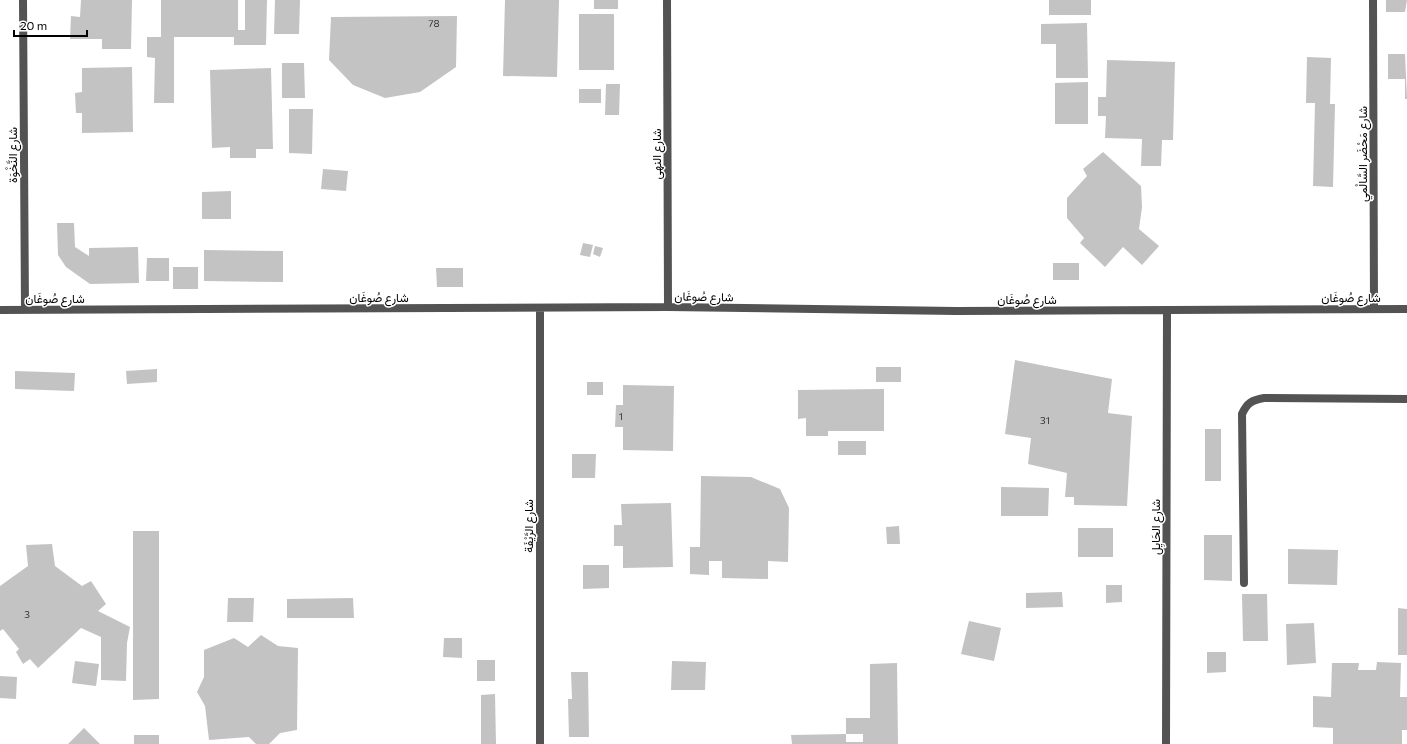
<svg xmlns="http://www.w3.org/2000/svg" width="1407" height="744" font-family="Commissioner,Vazirmatn,sans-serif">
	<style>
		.building { fill: #c3c3c3; fill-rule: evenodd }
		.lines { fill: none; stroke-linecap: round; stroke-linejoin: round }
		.minor { stroke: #535353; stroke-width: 8 }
		.labels { text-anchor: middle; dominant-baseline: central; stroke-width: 3; stroke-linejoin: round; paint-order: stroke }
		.number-label { font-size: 10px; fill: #313131 }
		.street-label { font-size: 12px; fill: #000; stroke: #fff }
	</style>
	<rect width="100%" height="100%" fill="#fff"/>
	<!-- building -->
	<path class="building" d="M 81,0 L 132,0 L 131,49 L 102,49 L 102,39 L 70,39 L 71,16 L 80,17 Z
		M 161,0 L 238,0 L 238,30 L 245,30 L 245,0 L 267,0 L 266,45 L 234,45 L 234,37 L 174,37 L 174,103 L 154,103 L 155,58 L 147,57 L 147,37 L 161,37 Z
		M 275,0 L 300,0 L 299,34 L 274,34 Z
		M 505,0 L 559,0 L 557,77 L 503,76 Z
		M 594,0 L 618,0 L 618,9 L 594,9 Z
		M 1049,0 L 1091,0 L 1091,15 L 1049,15 Z
		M 1386,0 L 1407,0 L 1405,12 L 1386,12 Z
		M 579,14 L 614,14 L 614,70 L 579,70 Z
		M 457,16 L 456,67 L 420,92 L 385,98 L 353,85 L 329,60 L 331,17 Z
		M 1087,23 L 1088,78 L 1056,78 L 1056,44 L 1041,44 L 1041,24 Z
		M 1388,54 L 1405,54 L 1407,99 L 1405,99 L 1405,79 L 1388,79 Z
		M 1307,57 L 1331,58 L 1330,104 L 1335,104 L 1333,187 L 1313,186 L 1315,103 L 1306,103 Z
		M 1107,60 L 1175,62 L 1173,140 L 1162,140 L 1161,166 L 1141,166 L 1142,139 L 1105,138 L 1106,116 L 1098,116 L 1098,97 L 1106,97 Z
		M 282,63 L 304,63 L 305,98 L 282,98 Z
		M 132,67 L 133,132 L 82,133 L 82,113 L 76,113 L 75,93 L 82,92 L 82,68 Z
		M 271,68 L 273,149 L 256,149 L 256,158 L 230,158 L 230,147 L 212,148 L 210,70 Z
		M 1088,82 L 1088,124 L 1055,124 L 1055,83 Z
		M 606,84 L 620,84 L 619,115 L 605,115 Z
		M 579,89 L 601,89 L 601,103 L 579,103 Z
		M 289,109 L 313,109 L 312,154 L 289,153 Z
		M 1103,152 L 1141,186 L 1142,207 L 1139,229 L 1159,246 L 1142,265 L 1123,247 L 1105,267 L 1080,243 L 1084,238 L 1067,218 L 1067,198 L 1087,176 L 1083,169 Z
		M 323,169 L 348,171 L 346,191 L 321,189 Z
		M 231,191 L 231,219 L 202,219 L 202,192 Z
		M 57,223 L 74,223 L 75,247 L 89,256 L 89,248 L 138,247 L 139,283 L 90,284 L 66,267 L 58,255 Z
		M 583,243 L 593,245 L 590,257 L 580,255 Z
		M 595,246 L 603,248 L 600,257 L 593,254 Z
		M 204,250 L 283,251 L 283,282 L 204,281 Z
		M 147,258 L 169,258 L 169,281 L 146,281 Z
		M 1053,263 L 1079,263 L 1079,280 L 1053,280 Z
		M 173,267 L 198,267 L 198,289 L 173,289 Z
		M 436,268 L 463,268 L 463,287 L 437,287 Z
		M 1015,360 L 1112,379 L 1108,413 L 1132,416 L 1127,506 L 1074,505 L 1074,497 L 1065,497 L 1067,473 L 1028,464 L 1031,438 L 1005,434 Z
		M 876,367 L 901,367 L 901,382 L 876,382 Z
		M 157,369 L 157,382 L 127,384 L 126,371 Z
		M 15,371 L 75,373 L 74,391 L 15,389 Z
		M 587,382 L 603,382 L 603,395 L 587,395 Z
		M 623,385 L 674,386 L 673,451 L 623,450 L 623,427 L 615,427 L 616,405 L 623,405 Z
		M 884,389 L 884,431 L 828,431 L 828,436 L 806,436 L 806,418 L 798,419 L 798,390 Z
		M 1205,429 L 1221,429 L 1221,481 L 1205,481 Z
		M 838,441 L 866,441 L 866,455 L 838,455 Z
		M 572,454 L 596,454 L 595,478 L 572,478 Z
		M 701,476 L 751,477 L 780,489 L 789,508 L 788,562 L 768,561 L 768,579 L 722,578 L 722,561 L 709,561 L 709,575 L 690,574 L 690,547 L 700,547 Z
		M 1001,487 L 1049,488 L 1048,516 L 1001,516 Z
		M 671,503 L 673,567 L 623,568 L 623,546 L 614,546 L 614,525 L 622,525 L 621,504 Z
		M 899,526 L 900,544 L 887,544 L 886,527 Z
		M 1078,528 L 1113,528 L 1113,557 L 1078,557 Z
		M 133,531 L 159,531 L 159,699 L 133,700 Z
		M 1204,535 L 1232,535 L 1232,581 L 1204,580 Z
		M 52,544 L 55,566 L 82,586 L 91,581 L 106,604 L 98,611 L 130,627 L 127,643 L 126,681 L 101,680 L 101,637 L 81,628 L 38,668 L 30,659 L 23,664 L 16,652 L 19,649 L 3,629 L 0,631 L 0,586 L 28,566 L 26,545 Z
		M 1288,549 L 1338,550 L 1337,585 L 1288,584 Z
		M 583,565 L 609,565 L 609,588 L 583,589 Z
		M 1106,585 L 1122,585 L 1122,602 L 1106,603 Z
		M 1062,592 L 1063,607 L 1026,608 L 1026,593 Z
		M 1242,594 L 1267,594 L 1268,641 L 1243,641 Z
		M 228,598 L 254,598 L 253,622 L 227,622 Z
		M 353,598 L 354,618 L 287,618 L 287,599 Z
		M 1398,608 L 1407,609 L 1407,655 L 1398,655 Z
		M 969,621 L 1001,628 L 994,661 L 961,654 Z
		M 1314,623 L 1316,663 L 1287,665 L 1286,624 Z
		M 261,635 L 278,646 L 298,648 L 297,730 L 280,733 L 269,744 L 256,744 L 249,737 L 209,740 L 205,706 L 197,692 L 204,677 L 204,650 L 234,638 L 248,647 Z
		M 444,638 L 462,638 L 462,658 L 443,657 Z
		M 1207,652 L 1226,652 L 1226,672 L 1207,673 Z
		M 477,660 L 495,660 L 495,681 L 477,681 Z
		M 75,661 L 99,664 L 96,686 L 72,683 Z
		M 672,661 L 706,662 L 705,690 L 671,690 Z
		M 1377,662 L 1401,663 L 1400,697 L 1407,697 L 1407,730 L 1402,730 L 1402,744 L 1333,744 L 1333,728 L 1313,727 L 1313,696 L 1331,697 L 1332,663 L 1359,663 L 1358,670 L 1376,670 Z
		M 897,663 L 898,744 L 792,744 L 791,735 L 846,734 L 846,718 L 870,718 L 870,664 ZM 846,734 L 863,734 L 863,742 L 846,742 Z
		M 571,672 L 588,672 L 589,737 L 569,737 L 568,699 L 572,699 Z
		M 0,676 L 17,677 L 16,699 L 0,698 Z
		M 495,694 L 496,744 L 481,744 L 481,695 Z
		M 84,728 L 100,744 L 68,744 Z
		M 134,735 L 159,735 L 159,744 L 134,744 Z"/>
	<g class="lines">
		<!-- minor -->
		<path class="minor" d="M 23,0 L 25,310
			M 667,0 L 668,307
			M 1373,0 L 1374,309
			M 540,308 L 540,744
			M 0,310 L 668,307 L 956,311 L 1407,309
			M 1244,583 L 1242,414 C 1247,403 1252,400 1264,398 L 1407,399
			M 1166,744 L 1167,310"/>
	</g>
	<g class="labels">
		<!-- number labels -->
		<g class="number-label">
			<text x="434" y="23">78</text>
			<text x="621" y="416">1</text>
			<text x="1045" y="420">31</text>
			<text x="27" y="614">3</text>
		</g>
		<!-- street labels -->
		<g class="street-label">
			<text transform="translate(656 154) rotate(-90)">شارع النهى</text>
			<text transform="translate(1362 154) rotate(-90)">شارع مَحْضَر السَّالْمي</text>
			<text transform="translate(12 155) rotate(-90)">شارع النَّخْوَة</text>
			<text transform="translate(704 296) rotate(1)">شارع صُوغَان</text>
			<text x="379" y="297">شارع صُوغَان</text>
			<text x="1351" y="297">شارع صُوغَان</text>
			<text x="55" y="298">شارع صُوغَان</text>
			<text x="1027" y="299">شارع صُوغَان</text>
			<text transform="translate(528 526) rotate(-90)">شارع الرَّيْفَة</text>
			<text transform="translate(1155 527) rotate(-90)">شارع الحَايِل</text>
		</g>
	</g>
	<!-- scale -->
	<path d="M14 30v6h73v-6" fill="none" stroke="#000000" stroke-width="2"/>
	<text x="20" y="30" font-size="12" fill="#000000" stroke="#ffffff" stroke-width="3" paint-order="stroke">20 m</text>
</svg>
